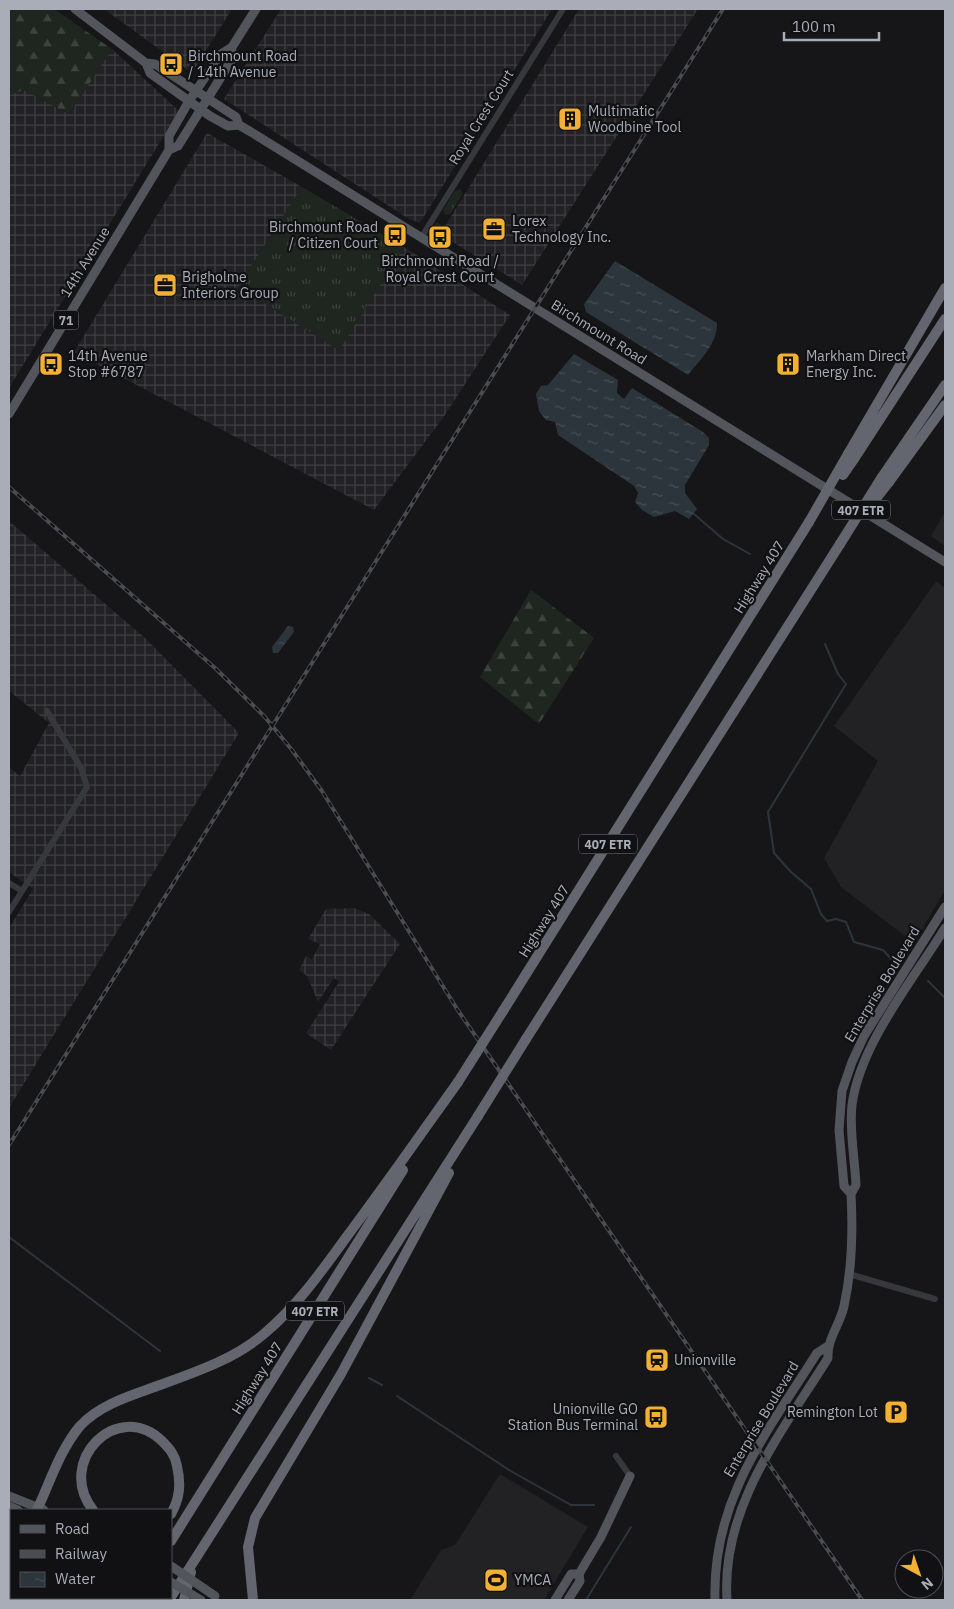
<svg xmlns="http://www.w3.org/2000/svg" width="954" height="1609" font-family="'IBM Plex Sans',sans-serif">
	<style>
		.built { fill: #222225 }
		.industrial { fill: url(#industrial-grid) }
		.grass { fill: url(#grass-tufts) }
		.forest { fill: url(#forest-firs) }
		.water { fill: url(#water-ripples) }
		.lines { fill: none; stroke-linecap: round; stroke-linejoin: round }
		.stream { stroke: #2c353c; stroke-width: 2 }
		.minor { stroke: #37383d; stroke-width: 6 }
		.major { stroke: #53555c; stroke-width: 9 }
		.highway { stroke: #63666e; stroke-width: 10 }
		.rail-casing { stroke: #4a4c52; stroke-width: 4 }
		.rail { stroke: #111113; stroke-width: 2; stroke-dasharray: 5.5; stroke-linecap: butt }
		.major-bridge { stroke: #53555c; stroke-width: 9 }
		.highway-bridge { stroke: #63666e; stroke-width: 10 }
		.labels { text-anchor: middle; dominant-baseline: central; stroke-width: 4.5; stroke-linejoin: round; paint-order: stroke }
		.shield { fill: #111113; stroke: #7b7e86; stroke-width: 1 }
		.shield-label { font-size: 12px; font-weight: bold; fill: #a8adb8 }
		.poi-label { font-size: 14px; fill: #a8adb8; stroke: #111113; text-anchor: start }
		.street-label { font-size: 14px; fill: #a8adb8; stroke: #111113 }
	</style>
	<defs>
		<pattern id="industrial-grid" width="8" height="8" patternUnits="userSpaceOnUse" patternTransform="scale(1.25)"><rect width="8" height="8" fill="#222225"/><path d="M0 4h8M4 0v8" fill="none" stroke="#3f3f43"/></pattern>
		<pattern id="grass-tufts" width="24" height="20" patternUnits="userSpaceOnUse" patternTransform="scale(1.25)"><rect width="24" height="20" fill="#1e261f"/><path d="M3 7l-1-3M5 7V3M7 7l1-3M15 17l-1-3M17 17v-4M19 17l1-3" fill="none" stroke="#3c433d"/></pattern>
		<pattern id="forest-firs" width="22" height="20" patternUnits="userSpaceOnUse" patternTransform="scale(1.25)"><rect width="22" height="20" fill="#1e261f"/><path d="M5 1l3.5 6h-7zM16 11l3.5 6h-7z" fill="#3c433d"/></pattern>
		<pattern id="water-ripples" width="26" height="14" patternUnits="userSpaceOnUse" patternTransform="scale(1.25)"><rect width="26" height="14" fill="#2c353c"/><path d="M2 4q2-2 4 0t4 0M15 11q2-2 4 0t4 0" fill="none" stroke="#485056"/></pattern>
	</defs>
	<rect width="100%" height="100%" fill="#161618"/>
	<!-- built -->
	<path class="built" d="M 945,512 L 945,546 L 931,536 Z
		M 936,581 L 945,588 L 945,890 L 914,943 L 841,887 L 824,858 L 878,761 L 834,726 Z
		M 500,1474 L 588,1527 L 544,1600 L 410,1600 L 441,1550 L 455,1545 Z"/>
	<!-- industrial -->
	<path class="industrial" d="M 104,9 L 232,9 L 192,73 Z
		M 281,9 L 552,9 L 420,223 L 409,219 L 224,99 Z
		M 579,9 L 698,9 L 522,285 L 440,234 Z
		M 112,49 L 179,111 L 9,388 L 9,95 L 24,90 L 69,114 Z
		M 207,133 L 302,187 L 238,287 L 339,350 L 404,247 L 510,315 L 443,418 L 374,510 L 74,352 Z
		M 9,521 L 145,638 L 239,733 L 9,1108 L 9,928 L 33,889 L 9,872 L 9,767 L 20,776 L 49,723 L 9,691 Z
		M 354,908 L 369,914 L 400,944 L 331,1050 L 306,1033 L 339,982 L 334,978 L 318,1002 L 307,976 L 299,970 L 306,956 L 312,959 L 320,944 L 308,939 L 326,909 Z"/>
	<!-- grass -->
	<path class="grass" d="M 302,187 L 404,247 L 339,350 L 238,287 Z
		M 461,189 L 462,195 L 450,214 L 445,215 L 443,210 L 455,191 Z
		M 436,222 L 443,226 L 447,237 L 445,240 C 437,235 431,232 436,222 Z"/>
	<!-- forest -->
	<path class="forest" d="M 9,9 L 54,9 L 112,49 L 69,114 L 24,90 L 9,95 Z
		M 531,590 L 594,638 L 539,724 L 480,677 Z"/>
	<!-- water -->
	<path class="water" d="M 615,261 L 717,323 C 718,343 700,360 688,375 L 586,312 L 584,304 Z
		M 574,354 L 618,380 L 617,393 L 624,399 L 632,388 L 703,432 L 709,438 L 709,445 L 685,485 L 685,493 L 697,509 L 689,519 L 675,511 L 654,517 L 642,510 L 635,502 L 638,493 L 634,486 L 558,435 L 555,422 L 546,420 L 539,411 L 536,394 L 541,386 L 548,385 Z
		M 288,626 L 293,627 L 294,632 L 278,653 L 273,653 L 272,647 Z"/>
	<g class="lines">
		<!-- stream -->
		<path class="stream" d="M 694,514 L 723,539 L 750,554
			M 825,644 L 838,674 L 846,684 L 768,812 L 774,853 L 791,872 L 811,889 L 821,914 L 827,921 L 836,919 L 846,922 L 854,942 L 883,950 L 893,961
			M 928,981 L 945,998
			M 9,1237 L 160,1351
			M 369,1378 L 382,1385
			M 397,1396 L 509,1470 L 571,1505 L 594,1505
			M 586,1600 L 631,1527"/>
		<!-- minor -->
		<path class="minor" d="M 421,238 L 563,9
			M 9,883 L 22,891
			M 9,912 L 87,787 L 81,768 L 47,711
			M 849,1274 L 935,1299
			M 616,1456 L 630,1476"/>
		<!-- major -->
		<path class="major" d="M 75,9 L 146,63 L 150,73 L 210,116 L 228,126 L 239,125 L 251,132 L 945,562
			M 146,63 L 155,64 L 236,117 L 239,125
			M 169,150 L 178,146 L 231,61 L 232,47 L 256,9
			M 9,414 L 169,150 L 169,136 L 189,101 L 221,54 L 232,47
			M 851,1194 L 844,1186 L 839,1130 L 842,1091 L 852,1062 L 864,1036 L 945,907
			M 9,1496 L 44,1510
			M 9,1506 L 18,1510
			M 555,1600 L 571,1574 L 579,1574
			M 568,1600 L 580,1581 L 579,1574 L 601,1537 L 630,1476
			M 715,1600 C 712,1500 766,1434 817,1353 L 828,1346
			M 727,1600 C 721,1507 782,1432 828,1358 C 827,1338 840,1325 844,1306 C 852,1270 853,1231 851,1194 L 856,1185 C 855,1161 849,1129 852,1105 C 860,1044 913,980 945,928"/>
		<!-- highway -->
		<path class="highway" d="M 848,454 L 945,288
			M 854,459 L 945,319
			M 882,477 L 945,385
			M 889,482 L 945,405
			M 503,1011 L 809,522
			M 526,1039 L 840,544
			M 37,1510 C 50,1482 60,1450 80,1426 C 100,1404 133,1395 160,1385 C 196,1372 235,1359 265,1333 C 297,1306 321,1272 345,1239 C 384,1187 421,1134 458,1082
			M 93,1510 C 55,1462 117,1398 162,1441 C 170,1449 175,1455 177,1466 C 181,1484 180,1498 171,1514
			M 9,1518 L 11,1520
			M 171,1541 L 403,1170
			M 171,1597 L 478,1116
			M 61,1598 L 61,1600
			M 134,1600 L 136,1598
			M 184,1600 L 191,1572
			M 253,1600 L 248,1547 L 255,1518 L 341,1374 L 449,1173"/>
		<!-- rail casing -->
		<g class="rail-casing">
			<path id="rail" d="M 9,487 L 215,668 L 264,716 L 292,750 L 322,791 L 457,1009 L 862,1600
				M 9,1145 L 723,9"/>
		</g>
		<!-- rail -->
		<use href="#rail" class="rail"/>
		<!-- major-bridge -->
		<path class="major-bridge" d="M 171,1566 L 215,1596
			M 171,1582 L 201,1600"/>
		<!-- highway-bridge -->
		<path class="highway-bridge" d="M 843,475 L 854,459
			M 875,500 L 889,482
			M 809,522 L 848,454
			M 840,544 L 882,477
			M 458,1082 L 503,1011
			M 478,1116 L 526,1039"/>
	</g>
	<!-- icons -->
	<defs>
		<g id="bus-square" transform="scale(1.25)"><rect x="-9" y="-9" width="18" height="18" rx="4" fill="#f2b134" stroke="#111113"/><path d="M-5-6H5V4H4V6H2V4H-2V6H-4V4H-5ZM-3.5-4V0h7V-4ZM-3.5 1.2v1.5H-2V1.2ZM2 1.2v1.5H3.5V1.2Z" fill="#111"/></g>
		<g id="building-square" transform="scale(1.25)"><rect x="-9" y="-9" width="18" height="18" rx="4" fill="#f2b134" stroke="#111113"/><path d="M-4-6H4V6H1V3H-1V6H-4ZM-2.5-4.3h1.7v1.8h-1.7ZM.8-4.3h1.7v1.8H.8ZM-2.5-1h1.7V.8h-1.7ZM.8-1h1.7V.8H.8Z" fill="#111"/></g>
		<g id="office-square" transform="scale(1.25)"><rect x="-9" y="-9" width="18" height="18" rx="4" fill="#f2b134" stroke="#111113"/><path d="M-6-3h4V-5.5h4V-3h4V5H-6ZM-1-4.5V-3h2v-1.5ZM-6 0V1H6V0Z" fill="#111"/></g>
		<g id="station-square" transform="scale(1.25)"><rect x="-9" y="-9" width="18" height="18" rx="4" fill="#f2b134" stroke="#111113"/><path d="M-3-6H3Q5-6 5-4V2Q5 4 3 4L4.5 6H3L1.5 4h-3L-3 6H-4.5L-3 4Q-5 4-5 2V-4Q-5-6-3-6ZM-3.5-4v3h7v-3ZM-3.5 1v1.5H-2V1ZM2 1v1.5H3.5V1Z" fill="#111"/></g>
		<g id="parking-square" transform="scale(1.25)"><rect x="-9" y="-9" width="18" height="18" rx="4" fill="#f2b134" stroke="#111113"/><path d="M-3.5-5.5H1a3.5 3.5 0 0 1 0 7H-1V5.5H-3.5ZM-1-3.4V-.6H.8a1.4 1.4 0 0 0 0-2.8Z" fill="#111"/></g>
		<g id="stadium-square" transform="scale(1.25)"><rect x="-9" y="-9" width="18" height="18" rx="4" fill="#f2b134" stroke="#111113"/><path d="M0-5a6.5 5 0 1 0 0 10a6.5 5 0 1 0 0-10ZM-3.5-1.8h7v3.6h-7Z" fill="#111"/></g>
	</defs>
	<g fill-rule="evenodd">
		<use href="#bus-square" x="171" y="64"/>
		<use href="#building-square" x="570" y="119"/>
		<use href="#office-square" x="494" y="229"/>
		<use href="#bus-square" x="395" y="235"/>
		<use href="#bus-square" x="440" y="237"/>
		<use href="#office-square" x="165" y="285"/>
		<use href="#bus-square" x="51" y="364"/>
		<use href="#building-square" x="788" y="364"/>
		<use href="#station-square" x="657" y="1360"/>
		<use href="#parking-square" x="896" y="1412"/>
		<use href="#bus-square" x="656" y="1417"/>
		<use href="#stadium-square" x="496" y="1580"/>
	</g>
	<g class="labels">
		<!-- shield labels -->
		<g class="shield">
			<rect x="53.5" y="310.5" width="25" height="19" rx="4"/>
			<rect x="832" y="500.5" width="58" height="19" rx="4"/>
			<rect x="579" y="834.5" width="58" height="19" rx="4"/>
			<rect x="286" y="1301.5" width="58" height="19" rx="4"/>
		</g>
		<g class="shield-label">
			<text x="66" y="320">71</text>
			<text x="861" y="510">407 ETR</text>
			<text x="608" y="844">407 ETR</text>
			<text x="315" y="1311">407 ETR</text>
		</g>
		<!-- poi labels -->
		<g class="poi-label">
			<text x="188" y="56">Birchmount Road<tspan x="188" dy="16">/ 14th Avenue</tspan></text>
			<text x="588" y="111">Multimatic<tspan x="588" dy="16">Woodbine Tool</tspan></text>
			<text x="512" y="221">Lorex<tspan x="512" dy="16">Technology Inc.</tspan></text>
			<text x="378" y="227" text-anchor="end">Birchmount Road<tspan x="378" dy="16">/ Citizen Court</tspan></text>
			<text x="440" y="261" text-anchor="middle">Birchmount Road /<tspan x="440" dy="16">Royal Crest Court</tspan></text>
			<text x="182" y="277">Brigholme<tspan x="182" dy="16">Interiors Group</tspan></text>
			<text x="68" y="356">14th Avenue<tspan x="68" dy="16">Stop #6787</tspan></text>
			<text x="806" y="356">Markham Direct<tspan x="806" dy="16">Energy Inc.</tspan></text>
			<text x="674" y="1360">Unionville</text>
			<text x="638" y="1409" text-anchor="end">Unionville GO<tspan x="638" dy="16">Station Bus Terminal</tspan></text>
			<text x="878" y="1412" text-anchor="end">Remington Lot</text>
			<text x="514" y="1580">YMCA</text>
		</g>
		<!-- street labels -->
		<g class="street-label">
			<text transform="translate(481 117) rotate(-58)">Royal Crest Court</text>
			<text transform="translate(85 262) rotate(-58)">14th Avenue</text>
			<text transform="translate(599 332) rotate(32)">Birchmount Road</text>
			<text transform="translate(759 577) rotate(-58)">Highway 407</text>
			<text transform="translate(544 921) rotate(-58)">Highway 407</text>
			<text transform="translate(882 984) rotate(-59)">Enterprise Boulevard</text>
			<text transform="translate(257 1378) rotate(-58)">Highway 407</text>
			<text transform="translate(761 1419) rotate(-59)">Enterprise Boulevard</text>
		</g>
	</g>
	<!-- border -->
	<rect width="954" height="1609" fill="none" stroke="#a8adb8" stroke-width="20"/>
	<!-- legend -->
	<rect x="10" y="1509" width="162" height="90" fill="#111113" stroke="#4d4f55"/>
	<rect x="20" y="1525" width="25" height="8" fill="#53555c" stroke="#4d4f55"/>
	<text x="55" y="1534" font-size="15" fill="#a8adb8">Road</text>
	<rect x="20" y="1550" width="25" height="8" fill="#4a4c52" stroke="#4d4f55"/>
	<text x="55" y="1559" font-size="15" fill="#a8adb8">Railway</text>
	<rect x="20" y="1572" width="25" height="15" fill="url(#water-ripples)" stroke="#4d4f55"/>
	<text x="55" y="1584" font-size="15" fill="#a8adb8">Water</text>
	<!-- north arrow -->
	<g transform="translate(919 1574) rotate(140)"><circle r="24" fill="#111113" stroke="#4d4f55"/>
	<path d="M0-4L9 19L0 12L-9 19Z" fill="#f2b134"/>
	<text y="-8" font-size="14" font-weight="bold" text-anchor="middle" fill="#a8adb8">N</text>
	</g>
	<!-- scale -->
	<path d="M784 32v8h95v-8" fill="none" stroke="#a8adb8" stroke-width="2.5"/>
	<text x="792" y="32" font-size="15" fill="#a8adb8" stroke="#111113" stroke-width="4" paint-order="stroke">100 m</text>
</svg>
